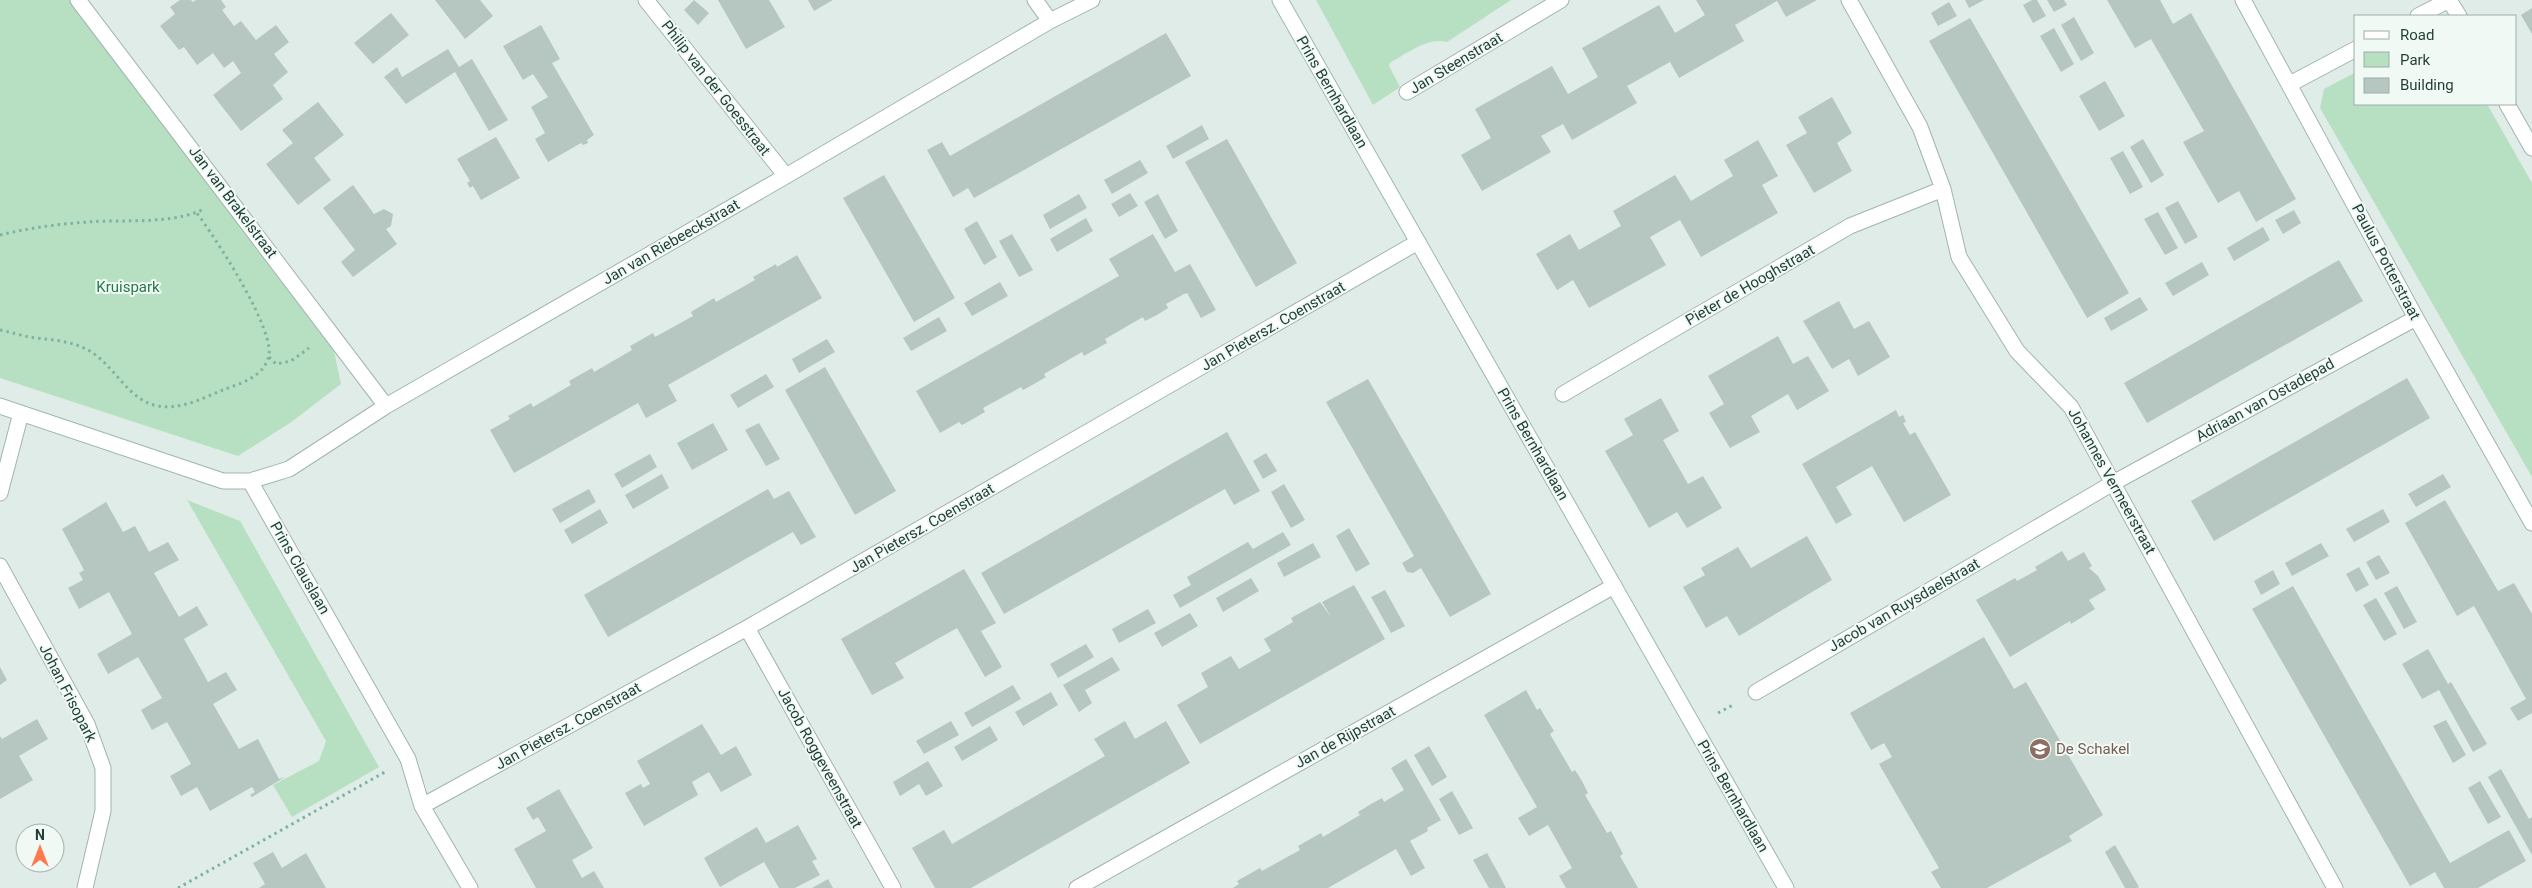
<svg xmlns="http://www.w3.org/2000/svg" width="2532" height="888" font-family="Roboto,sans-serif">
	<style>
		.green { fill: #b7e0c2 }
		.building { fill: #b5c7c0 }
		.lines { fill: none; stroke-linecap: round; stroke-linejoin: round }
		.street-casing { stroke: #a2b4ae; stroke-width: 17 }
		.secondary-casing { stroke: #9db9af; stroke-width: 17 }
		.path { stroke: #7db3a3; stroke-width: 3; stroke-dasharray: 2.5 4; stroke-linecap: butt }
		.street { stroke: #fff; stroke-width: 15 }
		.secondary { stroke: #fff; stroke-width: 15 }
		.labels { text-anchor: middle; dominant-baseline: central; stroke-width: 4; stroke-linejoin: round; paint-order: stroke }
		.street-label { font-size: 15px; fill: #1f3e36; stroke: #f1f9f5 }
		.park-label { font-size: 15px; fill: #267947; stroke: #f1f9f5 }
		.education-label { font-size: 15px; fill: #785e54; stroke: #f1f9f5; text-anchor: start }
	</style>
	<rect width="100%" height="100%" fill="#e0ece7"/>
	<!-- green -->
	<path class="green" d="M 0,0 L 71,0 L 332,342 L 341,384 L 290,423 L 238,456 L 0,378 Z
		M 1316,0 L 1511,0 L 1447,42 C 1428,37 1406,54 1390,63 L 1389,66 L 1400,87 L 1373,105 Z
		M 2356,72 L 2356,104 L 2487,104 L 2532,183 L 2532,477 L 2320,108 L 2324,89 Z
		M 187,500 L 240,521 L 379,767 L 292,817 L 273,785 L 319,761 L 326,741 Z"/>
	<!-- building -->
	<path class="building" d="M 180,0 L 191,0 L 193,2 L 196,0 L 221,0 L 226,7 L 222,10 L 234,26 L 241,21 L 256,40 L 276,25 L 289,42 L 274,54 L 288,72 L 273,85 L 283,99 L 241,131 L 213,95 L 241,73 L 233,61 L 224,68 L 213,53 L 197,65 L 184,47 L 179,50 L 160,26 L 175,14 L 170,7 Z
		M 435,0 L 480,0 L 493,16 L 465,39 Z
		M 694,0 L 709,13 L 698,25 L 684,10 Z
		M 718,0 L 769,0 L 785,27 L 746,49 Z
		M 808,0 L 833,0 L 814,11 Z
		M 1696,0 L 1817,0 L 1786,17 L 1777,1 L 1735,25 L 1744,41 L 1679,78 L 1670,62 L 1627,86 L 1637,103 L 1572,140 L 1563,124 L 1541,136 L 1551,152 L 1482,191 L 1461,155 L 1491,138 L 1475,109 L 1552,66 L 1568,94 L 1598,77 L 1582,48 L 1659,5 L 1675,33 L 1705,15 Z
		M 1965,0 L 1984,0 L 1969,8 Z
		M 2032,0 L 2037,0 L 2046,16 L 2033,23 L 2023,5 Z
		M 2047,0 L 2064,0 L 2067,5 L 2054,12 Z
		M 2107,0 L 2160,0 L 2173,24 L 2191,13 L 2296,199 L 2256,222 L 2239,191 L 2218,203 L 2183,142 L 2204,131 L 2151,39 L 2135,48 Z
		M 1949,2 L 1957,16 L 1938,26 L 1931,13 Z
		M 2532,8 L 2532,34 L 2521,15 Z
		M 391,13 L 409,35 L 373,64 L 354,43 Z
		M 2074,17 L 2094,53 L 2081,61 L 2061,25 Z
		M 1970,18 L 2129,293 L 2087,318 L 1929,41 Z
		M 541,25 L 560,59 L 552,63 L 594,135 L 587,140 L 588,143 L 583,145 L 581,143 L 548,162 L 535,139 L 545,133 L 531,107 L 548,97 L 533,74 L 523,80 L 503,46 Z
		M 2054,28 L 2074,64 L 2061,72 L 2040,36 Z
		M 1166,33 L 1191,76 L 974,198 L 968,188 L 953,197 L 927,150 L 942,142 L 950,156 Z
		M 448,49 L 459,67 L 472,59 L 508,120 L 489,131 L 455,72 L 406,104 L 384,77 L 397,67 L 402,77 Z
		M 2105,81 L 2125,116 L 2099,131 L 2079,96 Z
		M 1832,97 L 1852,133 L 1837,143 L 1852,171 L 1814,193 L 1786,145 L 1807,133 L 1798,117 Z
		M 318,102 L 344,135 L 314,158 L 331,180 L 298,205 L 266,164 L 293,143 L 282,130 Z
		M 1202,125 L 1209,139 L 1173,159 L 1166,146 Z
		M 496,137 L 520,178 L 481,200 L 473,186 L 470,188 L 467,183 L 470,181 L 457,159 Z
		M 1227,139 L 1297,263 L 1256,287 L 1185,162 Z
		M 2143,139 L 2164,175 L 2151,183 L 2130,147 Z
		M 1758,140 L 1778,176 L 1762,185 L 1778,213 L 1701,257 L 1680,220 L 1650,237 L 1666,265 L 1589,308 L 1573,280 L 1557,290 L 1536,254 L 1570,234 L 1579,250 L 1621,226 L 1613,211 L 1675,175 L 1691,201 L 1733,176 L 1724,160 Z
		M 2123,151 L 2143,187 L 2130,194 L 2110,158 Z
		M 1140,160 L 1148,173 L 1112,194 L 1104,180 Z
		M 884,175 L 955,298 L 914,322 L 843,198 Z
		M 353,185 L 374,214 L 384,209 L 393,214 L 391,226 L 386,229 L 397,244 L 353,277 L 341,262 L 355,250 L 323,208 Z
		M 1130,193 L 1138,206 L 1119,217 L 1111,204 Z
		M 1079,194 L 1087,208 L 1050,229 L 1043,215 Z
		M 1158,194 L 1178,231 L 1165,239 L 1144,202 Z
		M 2178,201 L 2198,237 L 2185,244 L 2165,208 Z
		M 2294,210 L 2301,223 L 2283,234 L 2275,220 Z
		M 2158,212 L 2178,248 L 2165,255 L 2144,219 Z
		M 1086,218 L 1093,231 L 1057,252 L 1050,239 Z
		M 977,221 L 997,257 L 984,265 L 964,229 Z
		M 2263,227 L 2270,240 L 2234,261 L 2227,248 Z
		M 1012,234 L 1033,270 L 1019,277 L 999,241 Z
		M 1153,234 L 1175,272 L 1190,264 L 1216,310 L 1201,318 L 1187,293 L 1184,294 L 1166,304 L 1168,308 L 1157,315 L 1145,321 L 1143,317 L 1105,339 L 1107,343 L 1096,349 L 1084,356 L 1082,352 L 1044,374 L 1046,377 L 1034,384 L 1023,390 L 1021,387 L 983,408 L 985,412 L 973,419 L 962,425 L 959,422 L 940,433 L 916,391 L 1119,276 L 1109,259 Z
		M 797,255 L 822,298 L 668,385 L 677,401 L 646,418 L 638,403 L 514,473 L 490,430 L 510,419 L 508,416 L 531,403 L 533,407 L 571,385 L 569,381 L 592,368 L 594,372 L 632,350 L 630,346 L 653,333 L 655,337 L 693,316 L 691,312 L 714,298 L 716,302 L 755,280 L 753,277 L 776,264 L 777,267 Z
		M 2339,260 L 2363,301 L 2147,423 L 2124,383 Z
		M 2202,262 L 2209,275 L 2173,296 L 2165,283 Z
		M 1000,282 L 1008,296 L 972,316 L 964,303 Z
		M 2140,297 L 2148,310 L 2111,331 L 2104,318 Z
		M 1839,301 L 1854,329 L 1869,321 L 1890,357 L 1858,376 L 1849,359 L 1832,369 L 1803,321 Z
		M 939,317 L 947,331 L 911,351 L 903,338 Z
		M 1778,336 L 1793,364 L 1808,356 L 1829,391 L 1797,410 L 1788,394 L 1751,416 L 1760,432 L 1730,448 L 1709,413 L 1724,404 L 1708,376 Z
		M 827,339 L 835,352 L 799,373 L 792,359 Z
		M 825,367 L 896,491 L 855,515 L 785,390 Z
		M 766,374 L 774,387 L 738,408 L 730,395 Z
		M 2407,378 L 2430,418 L 2214,541 L 2191,501 Z
		M 1368,379 L 1491,594 L 1450,617 L 1421,568 L 1413,573 L 1407,572 L 1402,563 L 1414,556 L 1326,402 Z
		M 1661,398 L 1679,431 L 1663,440 L 1688,484 L 1703,476 L 1722,508 L 1687,528 L 1677,512 L 1649,528 L 1605,451 L 1633,435 L 1624,419 Z
		M 1896,410 L 1899,417 L 1903,415 L 1906,422 L 1903,423 L 1910,435 L 1915,432 L 1951,495 L 1904,522 L 1872,466 L 1836,487 L 1852,515 L 1836,524 L 1802,464 Z
		M 713,423 L 728,450 L 692,470 L 677,443 Z
		M 759,423 L 780,459 L 766,466 L 745,430 Z
		M 1227,432 L 1260,491 L 1234,505 L 1225,489 L 1004,614 L 981,573 Z
		M 1266,453 L 1277,471 L 1263,479 L 1253,461 Z
		M 650,454 L 657,467 L 622,488 L 614,474 Z
		M 662,474 L 669,488 L 633,509 L 625,495 Z
		M 2443,474 L 2451,487 L 2416,507 L 2408,494 Z
		M 1284,484 L 1305,520 L 1291,528 L 1271,492 Z
		M 589,489 L 596,502 L 560,523 L 552,509 Z
		M 768,489 L 774,499 L 789,491 L 816,537 L 801,545 L 793,532 L 608,637 L 584,595 Z
		M 2445,500 L 2498,591 L 2514,583 L 2532,614 L 2532,713 L 2518,721 L 2510,708 L 2526,699 L 2474,606 L 2457,616 L 2405,523 Z
		M 106,502 L 123,532 L 135,526 L 149,552 L 168,542 L 179,560 L 154,573 L 179,617 L 197,606 L 208,625 L 184,639 L 208,682 L 226,672 L 237,690 L 213,704 L 239,749 L 258,739 L 279,779 L 285,777 L 252,797 L 250,795 L 255,792 L 252,787 L 210,811 L 197,787 L 181,796 L 170,776 L 191,764 L 167,722 L 152,730 L 141,710 L 162,698 L 138,657 L 108,674 L 97,654 L 132,634 L 109,592 L 79,609 L 68,588 L 83,580 L 79,573 L 84,570 L 62,529 Z
		M 600,509 L 608,523 L 572,544 L 564,530 Z
		M 2383,509 L 2390,522 L 2354,542 L 2346,529 Z
		M 1349,528 L 1370,564 L 1356,572 L 1336,536 Z
		M 1283,532 L 1291,545 L 1180,608 L 1173,595 L 1191,585 L 1187,577 L 1248,542 L 1253,549 Z
		M 1807,536 L 1832,580 L 1739,636 L 1727,616 L 1706,628 L 1683,587 L 1705,575 L 1701,568 L 1738,547 L 1751,568 Z
		M 1313,543 L 1321,557 L 1284,577 L 1277,563 Z
		M 2321,543 L 2329,556 L 2292,576 L 2285,563 Z
		M 2062,551 L 2068,561 L 2084,552 L 2092,566 L 2089,568 L 2098,576 L 2106,590 L 2089,600 L 2095,609 L 2071,624 L 2070,621 L 2010,657 L 1976,600 L 2015,578 L 2017,581 L 2037,570 L 2035,567 Z
		M 2379,555 L 2390,573 L 2376,580 L 2366,562 Z
		M 2359,567 L 2369,585 L 2356,592 L 2346,574 Z
		M 964,569 L 996,623 L 981,631 L 1002,667 L 985,677 L 957,628 L 895,663 L 904,678 L 872,695 L 841,639 Z
		M 2273,570 L 2280,584 L 2261,595 L 2254,581 Z
		M 1251,578 L 1259,591 L 1223,612 L 1216,598 Z
		M 1354,585 L 1385,639 L 1200,744 L 1177,705 L 1208,687 L 1201,673 L 1231,656 L 1239,669 L 1269,652 L 1271,651 L 1264,639 L 1293,622 L 1291,618 L 1320,602 L 1331,617 L 1322,602 Z
		M 2293,586 L 2450,863 L 2509,830 L 2526,861 L 2478,888 L 2444,888 L 2435,872 L 2410,886 L 2252,609 Z
		M 2397,586 L 2417,622 L 2404,629 L 2384,593 Z
		M 1385,590 L 1405,626 L 1391,633 L 1371,597 Z
		M 2376,598 L 2397,634 L 2384,641 L 2363,605 Z
		M 1148,609 L 1156,623 L 1119,643 L 1112,629 Z
		M 1190,613 L 1198,626 L 1162,647 L 1154,633 Z
		M 1984,637 L 2014,689 L 2026,682 L 2103,815 L 2069,836 L 2072,841 L 1987,888 L 1941,888 L 1931,872 L 1939,868 L 1879,764 L 1892,757 L 1884,743 L 1871,750 L 1850,713 Z
		M 1086,644 L 1094,657 L 1058,678 L 1050,664 Z
		M 2428,649 L 2448,684 L 2451,682 L 2487,744 L 2473,752 L 2439,690 L 2422,699 L 2402,664 Z
		M 1112,657 L 1120,670 L 1085,690 L 1092,703 L 1079,712 L 1063,685 Z
		M 0,667 L 7,680 L 0,685 Z
		M 1013,685 L 1021,699 L 972,727 L 964,713 Z
		M 1526,690 L 1537,710 L 1540,708 L 1547,720 L 1554,731 L 1550,734 L 1572,772 L 1575,770 L 1582,781 L 1588,793 L 1585,795 L 1607,833 L 1611,831 L 1623,854 L 1620,856 L 1638,888 L 1566,888 L 1559,876 L 1572,868 L 1548,825 L 1529,836 L 1518,818 L 1537,807 L 1484,715 Z
		M 1051,692 L 1058,705 L 1023,726 L 1015,712 Z
		M 37,719 L 48,739 L 19,756 L 33,780 L 0,799 L 0,736 L 2,739 Z
		M 2446,720 L 2466,755 L 2453,763 L 2433,726 Z
		M 951,721 L 959,735 L 924,754 L 916,741 Z
		M 1125,721 L 1135,739 L 1166,721 L 1190,763 L 971,888 L 935,888 L 912,848 L 944,830 L 952,844 L 1105,756 L 1094,739 Z
		M 702,724 L 721,755 L 736,746 L 752,775 L 721,792 L 709,772 L 692,782 L 698,795 L 644,826 L 625,793 L 641,784 L 643,788 L 650,784 L 637,761 Z
		M 990,726 L 998,740 L 962,761 L 954,747 Z
		M 1429,746 L 1447,777 L 1432,786 L 1414,755 Z
		M 1406,759 L 1441,820 L 1427,828 L 1428,831 L 1410,841 L 1425,868 L 1411,876 L 1396,849 L 1328,888 L 1233,888 L 1239,884 L 1237,881 L 1260,868 L 1262,871 L 1300,850 L 1298,846 L 1321,833 L 1323,837 L 1360,815 L 1358,812 L 1371,804 L 1382,798 L 1384,802 L 1404,790 L 1391,768 Z
		M 928,761 L 943,786 L 926,796 L 919,784 L 900,796 L 893,782 Z
		M 2501,769 L 2529,819 L 2532,817 L 2532,855 L 2488,777 Z
		M 2480,781 L 2501,817 L 2488,824 L 2468,788 Z
		M 559,789 L 593,848 L 572,860 L 582,878 L 594,871 L 604,888 L 536,888 L 514,849 L 546,831 L 538,817 L 533,820 L 526,808 Z
		M 1452,791 L 1473,828 L 1459,835 L 1439,799 Z
		M 798,825 L 817,859 L 812,861 L 820,875 L 795,888 L 779,888 L 764,862 L 720,887 L 704,858 L 757,827 L 766,843 Z
		M 2115,845 L 2139,887 L 2137,888 L 2125,888 L 2105,852 Z
		M 273,852 L 282,868 L 306,853 L 326,888 L 259,888 L 265,884 L 253,863 Z
		M 1487,853 L 1497,871 L 1506,888 L 1489,888 L 1473,860 Z
		M 828,879 L 833,888 L 812,888 Z"/>
	<g class="lines">
		<!-- street casing -->
		<g class="street-casing">
			<path id="street" d="M 78,0 L 386,406
				M 646,0 L 786,176
				M 1035,0 L 1050,21
				M 1849,0 L 1920,127 L 1943,189 L 1959,257 L 2017,351 L 2071,407 L 2335,888
				M 2243,0 L 2416,318 L 2532,523
				M 2449,0 L 2459,16
				M 2418,16 L 2449,0
				M 2290,84 L 2356,49
				M 1407,92 L 1561,0
				M 2507,104 L 2532,148
				M 1563,394 L 1850,226 L 1943,189
				M 0,406 L 223,481 L 250,481 L 408,759 L 422,806 L 470,888
				M 250,481 L 289,469 L 386,406 L 786,176 L 1050,21 L 1092,0
				M 0,493 L 21,413
				M 0,566 L 87,724 L 103,768 L 103,811 L 85,888
				M 747,628 L 893,888
				M 1756,692 L 2113,483 L 2416,318
				M 422,806 L 747,628 L 1418,242
				M 1077,888 L 1614,586"/>
		</g>
		<!-- secondary casing -->
		<g class="secondary-casing">
			<path id="secondary" d="M 1280,0 L 1786,888"/>
		</g>
		<!-- path -->
		<path class="path" d="M 0,235 C 29,228 58,224 88,222 C 124,219 168,225 202,210
			M 0,330 C 10,332 20,335 29,337 C 49,340 70,340 88,350 C 114,364 128,401 158,406 C 181,410 203,398 223,390 C 241,383 261,378 268,359 C 279,334 213,234 196,212
			M 269,357 L 276,364 L 291,361 L 309,348
			M 1718,713 L 1733,705
			M 178,888 L 385,772"/>
		<!-- street -->
		<use href="#street" class="street"/>
		<!-- secondary -->
		<use href="#secondary" class="secondary"/>
	</g>
	<!-- icons -->
	<defs>
		<g id="school-disc" transform="scale(1.125)"><circle r="9.5" fill="#8d6e63" stroke="#f1f9f5"/><path d="M0-5L7-2L0 1L-7-2ZM-4 1L0 2.5L4 1V4Q0 6-4 4Z" fill="#fff"/></g>
	</defs>
	<g fill-rule="evenodd">
		<use href="#school-disc" x="2040" y="749"/>
	</g>
	<g class="labels">
		<!-- street labels -->
		<g class="street-label">
			<text transform="translate(1456 63) rotate(-31)">Jan Steenstraat</text>
			<text transform="translate(716 88) rotate(52)">Philip van der Goesstraat</text>
			<text transform="translate(1332 92) rotate(60)">Prins Bernhardlaan</text>
			<text transform="translate(233 202) rotate(53)">Jan van Brakelstraat</text>
			<text transform="translate(671 242) rotate(-30)">Jan van Riebeeckstraat</text>
			<text transform="translate(2386 262) rotate(62)">Paulus Potterstraat</text>
			<text transform="translate(1750 285) rotate(-30)">Pieter de Hooghstraat</text>
			<text transform="translate(1273 326) rotate(-30)">Jan Pietersz. Coenstraat</text>
			<text transform="translate(2265 400) rotate(-29)">Adriaan van Ostadepad</text>
			<text transform="translate(1533 444) rotate(60)">Prins Bernhardlaan</text>
			<text transform="translate(2112 481) rotate(61)">Johannes Vermeerstraat</text>
			<text transform="translate(922 528) rotate(-30)">Jan Pietersz. Coenstraat</text>
			<text transform="translate(300 568) rotate(60)">Prins Clauslaan</text>
			<text transform="translate(1904 605) rotate(-30)">Jacob van Ruysdaelstraat</text>
			<text transform="translate(68 693) rotate(63)">Johan Frisopark</text>
			<text transform="translate(568 726) rotate(-29)">Jan Pietersz. Coenstraat</text>
			<text transform="translate(1345 737) rotate(-29)">Jan de Rijpstraat</text>
			<text transform="translate(820 758) rotate(61)">Jacob Roggeveenstraat</text>
			<text transform="translate(1733 796) rotate(60)">Prins Bernhardlaan</text>
		</g>
		<!-- park labels -->
		<g class="park-label">
			<text x="128" y="287">Kruispark</text>
		</g>
		<!-- education labels -->
		<g class="education-label">
			<text x="2056" y="749">De Schakel</text>
		</g>
	</g>
	<!-- legend -->
	<rect x="2354" y="15" width="162" height="90" fill="#f1f9f5" stroke="#9daea9"/>
	<rect x="2364" y="31" width="25" height="8" fill="#ffffff" stroke="#9daea9"/>
	<text x="2400" y="40" font-size="15" fill="#1f3e36">Road</text>
	<rect x="2364" y="52" width="25" height="15" fill="#b7e0c2" stroke="#9daea9"/>
	<text x="2400" y="65" font-size="15" fill="#1f3e36">Park</text>
	<rect x="2364" y="78" width="25" height="15" fill="#b5c7c0" stroke="#9daea9"/>
	<text x="2400" y="90" font-size="15" fill="#1f3e36">Building</text>
	<!-- north arrow -->
	<g transform="translate(40 848)"><circle r="24" fill="#f1f9f5" stroke="#9daea9"/>
	<path d="M0-4L9 19L0 12L-9 19Z" fill="#fe7a4c"/>
	<text y="-8" font-size="14" font-weight="bold" text-anchor="middle" fill="#1f3e36">N</text>
	</g>
</svg>
